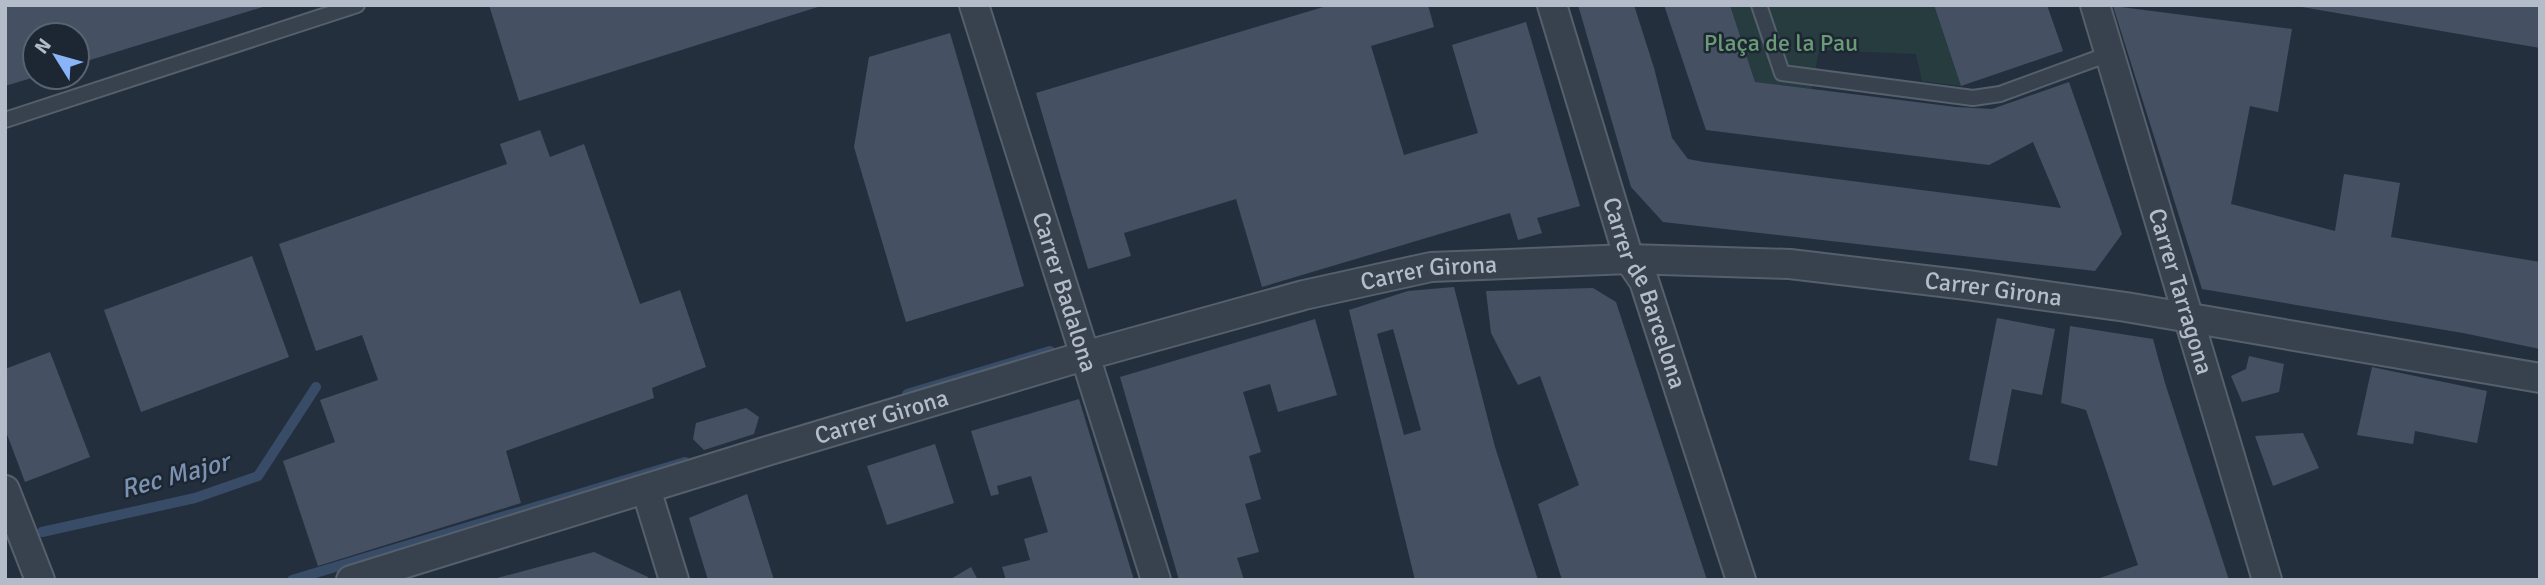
<svg xmlns="http://www.w3.org/2000/svg" width="2545" height="585" font-family="Signika,sans-serif">
	<style>
		.green { fill: #263c3f }
		.lines { fill: none; stroke-linecap: round; stroke-linejoin: round }
		.stream { stroke: #394c67; stroke-width: 10 }
		.building { fill: #455162; fill-rule: evenodd }
		.service-casing { stroke: #565f6c; stroke-width: 18 }
		.minor-casing { stroke: #565f6c; stroke-width: 32 }
		.service { stroke: #38414e; stroke-width: 14 }
		.minor { stroke: #38414e; stroke-width: 28 }
		.labels { text-anchor: middle; dominant-baseline: central; stroke-width: 5; stroke-linejoin: round; paint-order: stroke }
		.park-label { font-size: 24px; fill: #6b9a76; stroke: #1d2633 }
		.street-label { font-size: 24px; fill: #b4bcc9; stroke: #1d2633 }
		.water-label { font-size: 26px; font-style: italic; fill: #7c92b1; stroke: #1d2633 }
	</style>
	<rect width="100%" height="100%" fill="#242f3e"/>
	<!-- green -->
	<path class="green" d="M 1730,5 L 1934,5 L 1961,86 L 1922,81 L 1916,54 L 1819,50 L 1812,89 L 1755,82 Z"/>
	<g class="lines">
		<!-- stream -->
		<path class="stream" d="M 907,394 L 1050,351
			M 42,532 L 195,498 L 258,476 L 316,387
			M 292,580 L 685,462"/>
	</g>
	<!-- building -->
	<path class="building" d="M 5,5 L 266,5 L 266,6 L 77,64 L 77,35 L 35,35 L 35,77 L 5,86 Z
		M 489,5 L 821,5 L 821,6 L 519,101 Z
		M 1330,5 L 1428,5 L 1434,27 L 1371,46 L 1404,155 L 1478,133 L 1452,45 L 1526,22 L 1580,206 L 1537,218 L 1542,233 L 1518,240 L 1510,213 L 1262,287 L 1236,199 L 1124,233 L 1131,256 L 1088,269 L 1036,93 Z
		M 1578,5 L 1634,5 L 1654,68 L 1672,138 L 1688,159 L 1704,162 L 2061,208 L 2033,142 L 1989,165 L 1706,130 L 1664,5 L 1730,5 L 1755,82 L 1956,107 L 1992,109 L 2069,82 L 2122,234 L 2095,271 L 1663,222 L 1631,187 Z
		M 1934,5 L 2047,5 L 2063,51 L 1961,86 Z
		M 2302,5 L 2540,5 L 2540,48 L 2302,7 Z
		M 2113,6 L 2292,29 L 2278,112 L 2250,106 L 2231,204 L 2335,231 L 2344,174 L 2400,183 L 2391,237 L 2540,262 L 2540,349 L 2463,333 L 2202,289 Z
		M 950,33 L 1024,286 L 906,322 L 854,147 L 869,57 Z
		M 540,130 L 550,157 L 584,144 L 640,304 L 680,290 L 706,367 L 652,388 L 654,398 L 506,451 L 521,503 L 318,566 L 283,461 L 335,442 L 320,400 L 378,380 L 362,335 L 316,351 L 279,244 L 507,164 L 500,144 Z
		M 252,256 L 289,357 L 141,412 L 104,310 Z
		M 1454,287 L 1495,447 L 1538,580 L 1415,580 L 1349,310 L 1408,291 ZM 1393,329 L 1421,430 L 1404,435 L 1377,334 Z
		M 1593,288 L 1616,302 L 1707,580 L 1562,580 L 1538,504 L 1579,485 L 1540,376 L 1518,385 L 1491,333 L 1486,291 Z
		M 1997,318 L 2055,329 L 2042,395 L 2012,389 L 1997,466 L 1969,460 Z
		M 1315,319 L 1337,395 L 1278,412 L 1270,384 L 1243,392 L 1261,452 L 1249,456 L 1261,499 L 1245,504 L 1259,552 L 1237,558 L 1244,580 L 1179,580 L 1120,377 Z
		M 2070,326 L 2153,339 L 2165,383 L 2229,580 L 2094,580 L 2138,565 L 2086,410 L 2061,403 Z
		M 50,352 L 90,457 L 25,482 L 5,429 L 5,369 Z
		M 2249,356 L 2284,364 L 2279,392 L 2242,402 L 2231,376 L 2246,369 Z
		M 2372,367 L 2487,391 L 2477,443 L 2415,431 L 2413,444 L 2357,435 Z
		M 1079,399 L 1134,580 L 1006,580 L 1002,567 L 1030,560 L 1024,539 L 1048,532 L 1031,476 L 997,486 L 999,494 L 991,496 L 971,431 Z
		M 746,408 L 759,417 L 754,434 L 704,450 L 693,439 L 696,423 Z
		M 2303,433 L 2319,468 L 2273,486 L 2255,436 Z
		M 935,444 L 954,503 L 887,525 L 867,466 Z
		M 747,494 L 774,580 L 708,580 L 689,518 Z
		M 594,552 L 648,577 L 649,580 L 490,580 Z
		M 971,567 L 978,580 L 949,580 Z"/>
	<g class="lines">
		<!-- service casing -->
		<g class="service-casing">
			<path id="service" d="M 1759,5 L 1782,73 L 1973,98 L 2000,94 L 2109,54
				M 5,120 L 357,5"/>
		</g>
		<!-- minor casing -->
		<g class="minor-casing">
			<g id="minor">
				<path id="s1" d="M 974,5 L 1156,580"/>
				<path id="s2" d="M 1552,5 L 1629,259 L 1644,281 L 1741,580"/>
				<path id="s3" d="M 2095,5 L 2267,580"/>
				<path d="M 646,489 L 674,580"/>
				<path d="M 5,490 L 40,580"/>
				<path id="s4" d="M 351,580 L 767,451 L 1084,356 L 1304,295 L 1431,267 L 1629,259 L 1790,264 L 1967,285 L 2126,307 L 2540,378"/>
			</g>
		</g>
		<!-- service -->
		<use href="#service" class="service"/>
		<!-- minor -->
		<use href="#minor" class="minor"/>
	</g>
	<g class="labels">
		<!-- park labels -->
		<g class="park-label">
			<text x="1781" y="43">Plaça de la Pau</text>
		</g>
		<!-- street labels -->
		<g class="street-label">
			<text stroke="none"><textPath href="#s4" startOffset="1122">Carrer Girona</textPath></text>
			<text stroke="none"><textPath href="#s4" startOffset="1689">Carrer Girona</textPath></text>
			<text stroke="none"><textPath href="#s1" startOffset="301">Carrer Badalona</textPath></text>
			<text stroke="none"><textPath href="#s2" startOffset="303">Carrer de Barcelona</textPath></text>
			<text stroke="none"><textPath href="#s3" startOffset="299">Carrer Tarragona</textPath></text>
			<text stroke="none"><textPath href="#s4" startOffset="555">Carrer Girona</textPath></text>
		</g>
		<!-- water labels -->
		<g class="water-label">
			<text transform="translate(175 476) rotate(-15)">Rec Major</text>
		</g>
	</g>
	<!-- border -->
	<rect width="2545" height="585" fill="none" stroke="#b4bcc9" stroke-width="14"/>
	<!-- north arrow -->
	<g transform="translate(56 56) rotate(307)"><circle r="33" fill="#1d2633" stroke="#59626f" stroke-width="2"/>
	<path d="M0-5L12 26L0 18L-12 26Z" fill="#8ab4f8"/>
	<text y="-10" font-size="19" font-weight="bold" text-anchor="middle" fill="#b4bcc9">N</text>
	</g>
</svg>
